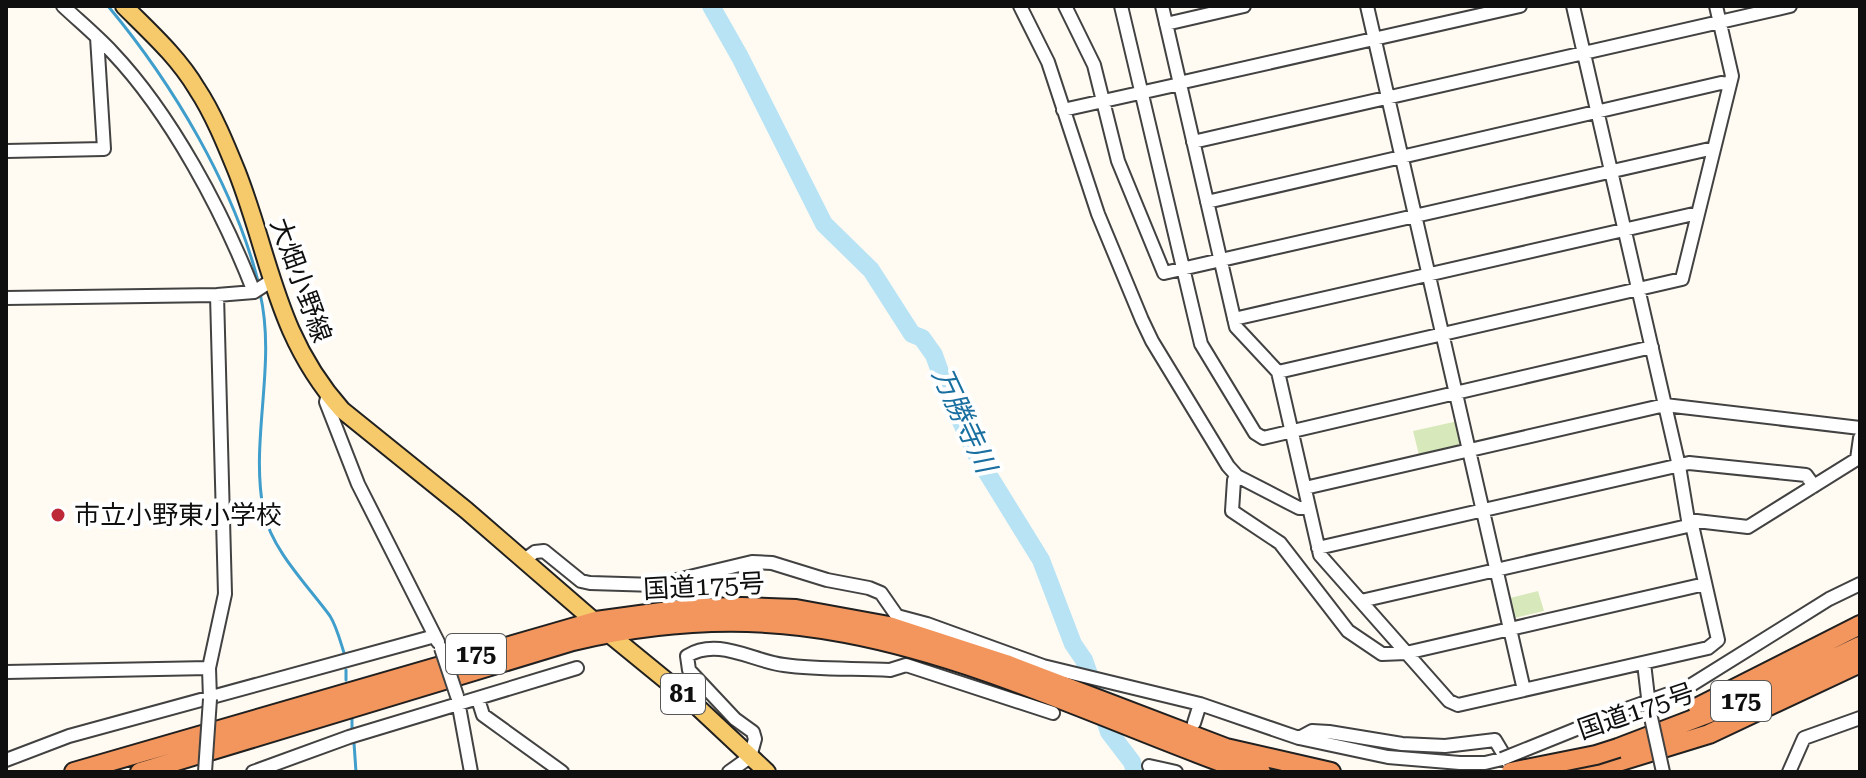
<svg xmlns="http://www.w3.org/2000/svg" width="1866" height="778" font-family="'Roboto Serif','Noto Sans JP',serif">
	<style>
		.green { fill: #d7e9bb }
		.lines { fill: none; stroke-linecap: round; stroke-linejoin: round }
		.stream { stroke: #3f9ecc; stroke-width: 3 }
		.river { stroke: #b7e3f5; stroke-width: 18 }
		.minor-casing { stroke: #424242; stroke-width: 16 }
		.major-casing { stroke: #202020; stroke-width: 20 }
		.highway-casing { stroke: #202020; stroke-width: 22 }
		.minor { stroke: #fff; stroke-width: 12 }
		.major { stroke: #f6ca6b; stroke-width: 16 }
		.highway { stroke: #f2965d; stroke-width: 18 }
		.minor-bridge-casing { stroke: #424242; stroke-width: 16; stroke-linecap: butt }
		.highway-bridge-casing { stroke: #202020; stroke-width: 22; stroke-linecap: butt }
		.minor-bridge { stroke: #fff; stroke-width: 12 }
		.highway-bridge { stroke: #f2965d; stroke-width: 18 }
		.poi-dot { fill: #be293a; stroke: #fff; stroke-width: 3 }
		.labels { text-anchor: middle; dominant-baseline: central; stroke-width: 8; stroke-linejoin: round; paint-order: stroke }
		.shield { fill: #fff; stroke: #575757; stroke-width: 2 }
		.shield-label { font-size: 24px; font-weight: bold; fill: #0f0f0f }
		.street-label { font-size: 26px; fill: #0f0f0f; stroke: #fff }
		.poi-label { font-size: 26px; fill: #0f0f0f; stroke: #fff; text-anchor: start }
		.water-label { font-size: 28px; font-style: italic; fill: #196fa0; stroke: #fff }
	</style>
	<rect width="100%" height="100%" fill="#fffbf2"/>
	<!-- green -->
	<path class="green" d="M 1458,421 L 1464,445 L 1419,455 L 1413,431 Z
		M 1538,591 L 1544,611 L 1515,618 L 1510,598 Z"/>
	<g class="lines">
		<!-- stream -->
		<path class="stream" d="M 108,6 C 173,84 234,186 259,285
			M 260,293 C 277,366 249,441 264,513 C 272,550 308,586 330,616 C 337,627 341,644 345,656
			M 346,670 L 346,680
			M 352,719 L 352,730
			M 354,743 L 356,772"/>
		<!-- river -->
		<path class="river" d="M 711,6 L 740,57 L 824,224 L 871,270 L 912,334 L 922,338 L 934,355 L 948,394 L 978,458 L 1041,560 L 1073,644 L 1084,660 L 1109,732 L 1132,762 L 1135,772"/>
		<!-- minor casing -->
		<g class="minor-casing">
			<path id="minor" d="M 63,6 C 79,21 96,35 112,52 C 171,114 223,212 254,292
				M 1020,6 L 1048,62 L 1098,214 L 1142,320 L 1152,341 L 1228,466 L 1237,476 L 1299,508 L 1309,508
				M 1065,6 L 1094,65 L 1118,161 L 1164,273 L 1714,148
				M 1121,6 L 1201,344 L 1255,433 L 1263,438 L 1652,347
				M 1162,6 L 1236,327 L 1278,372 L 1320,555 L 1449,701 L 1458,705 L 1708,648 L 1718,640 L 1692,525 L 1688,520 L 1679,466 L 1573,6
				M 1367,6 L 1524,690
				M 1166,24 L 1244,6
				M 1179,83 L 1520,6
				M 1063,110 L 1180,84
				M 1193,142 L 1790,6
				M 6,151 L 104,149 L 97,37
				M 1207,202 L 1721,83 L 1730,84
				M 6,298 L 217,295 L 254,292 L 271,281
				M 1234,319 L 1698,213
				M 1278,372 L 1682,279 L 1732,76 L 1716,6
				M 328,394 L 326,402 L 358,484 L 438,642
				M 1237,476 L 1234,480 L 1232,511 L 1280,543 L 1348,631 L 1382,654 L 1406,653 L 1705,584
				M 1305,488 L 1665,405 L 1860,428
				M 1688,520 L 1748,527 L 1857,459 L 1860,438
				M 1318,548 L 1689,463 L 1806,475 L 1814,486
				M 524,560 L 535,552 L 544,551 L 581,581 L 590,583 L 656,585 L 752,562 L 772,563 L 827,580 L 869,588 L 881,593 L 897,616 L 927,624 L 1043,666 L 1200,704 L 1299,738 L 1388,757 L 1460,763 L 1485,763 L 1502,759
				M 1361,601 L 1692,525
				M 1644,663 L 1649,706
				M 6,672 L 209,668
				M 210,699 L 209,668 L 225,594 L 217,295
				M 478,699 L 483,715 L 562,772
				M 458,701 L 471,772
				M 1621,711 L 1688,687 L 1829,599 L 1860,584
				M 1194,723 L 1200,704
				M 1299,738 L 1312,731 L 1329,732 L 1402,744 L 1445,746 L 1495,740 L 1510,765
				M 6,760 L 69,736 L 435,636
				M 1149,766 L 1176,772
				M 253,772 L 349,737 L 577,668
				M 729,772 L 750,757 L 755,739 L 753,732 L 735,719 L 689,670 L 687,656 C 718,637 752,661 784,665 C 818,670 855,668 890,670 L 906,665 L 1053,713
				M 1789,772 L 1804,738 L 1860,718"/>
		</g>
		<!-- major casing -->
		<g class="major-casing">
			<path id="major" d="M 124,6 C 150,32 178,57 197,89 C 213,113 226,145 237,172 C 271,259 276,336 342,410 L 466,510 L 608,633 L 690,700 L 767,772"/>
		</g>
		<!-- highway casing -->
		<g class="highway-casing">
			<path id="highway" d="M 1698,707 L 1860,625
				M 1618,748 L 1754,696 L 1860,646
				M 74,772 L 596,621 L 691,608 L 742,607 L 796,609 L 889,626 L 1006,664 L 1226,748 L 1331,772
				M 140,772 L 573,641 C 662,620 755,615 845,633 C 978,658 1103,719 1229,765 L 1261,772
				M 1585,772 L 1709,734 L 1860,663"/>
		</g>
		<!-- minor -->
		<use href="#minor" class="minor"/>
		<!-- major -->
		<use href="#major" class="major"/>
		<!-- highway -->
		<use href="#highway" class="highway"/>
		<!-- minor-bridge casing -->
		<g class="minor-bridge-casing">
			<path id="minor-bridge" d="M 441,648 L 457,696
				M 1650,713 L 1663,772
				M 1502,759 L 1621,711
				M 205,772 L 210,699"/>
		</g>
		<!-- highway-bridge casing -->
		<g class="highway-bridge-casing">
			<path id="highway-bridge" d="M 1511,772 L 1596,755 L 1618,748"/>
		</g>
		<!-- minor-bridge -->
		<use href="#minor-bridge" class="minor-bridge"/>
		<!-- highway-bridge -->
		<use href="#highway-bridge" class="highway-bridge"/>
	</g>
	<!-- markers -->
	<circle class="poi-dot" cx="58" cy="515" r="8"/>
	<g class="labels">
		<!-- shield labels -->
		<g class="shield">
			<rect x="446" y="634" width="60" height="40" rx="6"/>
			<rect x="661" y="674" width="44" height="40" rx="6"/>
			<rect x="1711" y="681" width="60" height="40" rx="6"/>
		</g>
		<g class="shield-label">
			<text x="476" y="654">175</text>
			<text x="683" y="694">81</text>
			<text x="1741" y="701">175</text>
		</g>
		<!-- street labels -->
		<g class="street-label">
			<text transform="translate(301 280) rotate(70)">大畑小野線</text>
			<text transform="translate(704 586) rotate(-3)">国道175号</text>
			<text transform="translate(1636 711) rotate(-19)">国道175号</text>
		</g>
		<!-- poi labels -->
		<g class="poi-label">
			<text x="74" y="515">市立小野東小学校</text>
		</g>
		<!-- water labels -->
		<g class="water-label">
			<text transform="translate(964 420) rotate(65)">万勝寺川</text>
		</g>
	</g>
	<!-- border -->
	<rect width="1866" height="778" fill="none" stroke="#0f0f0f" stroke-width="16"/>
</svg>
